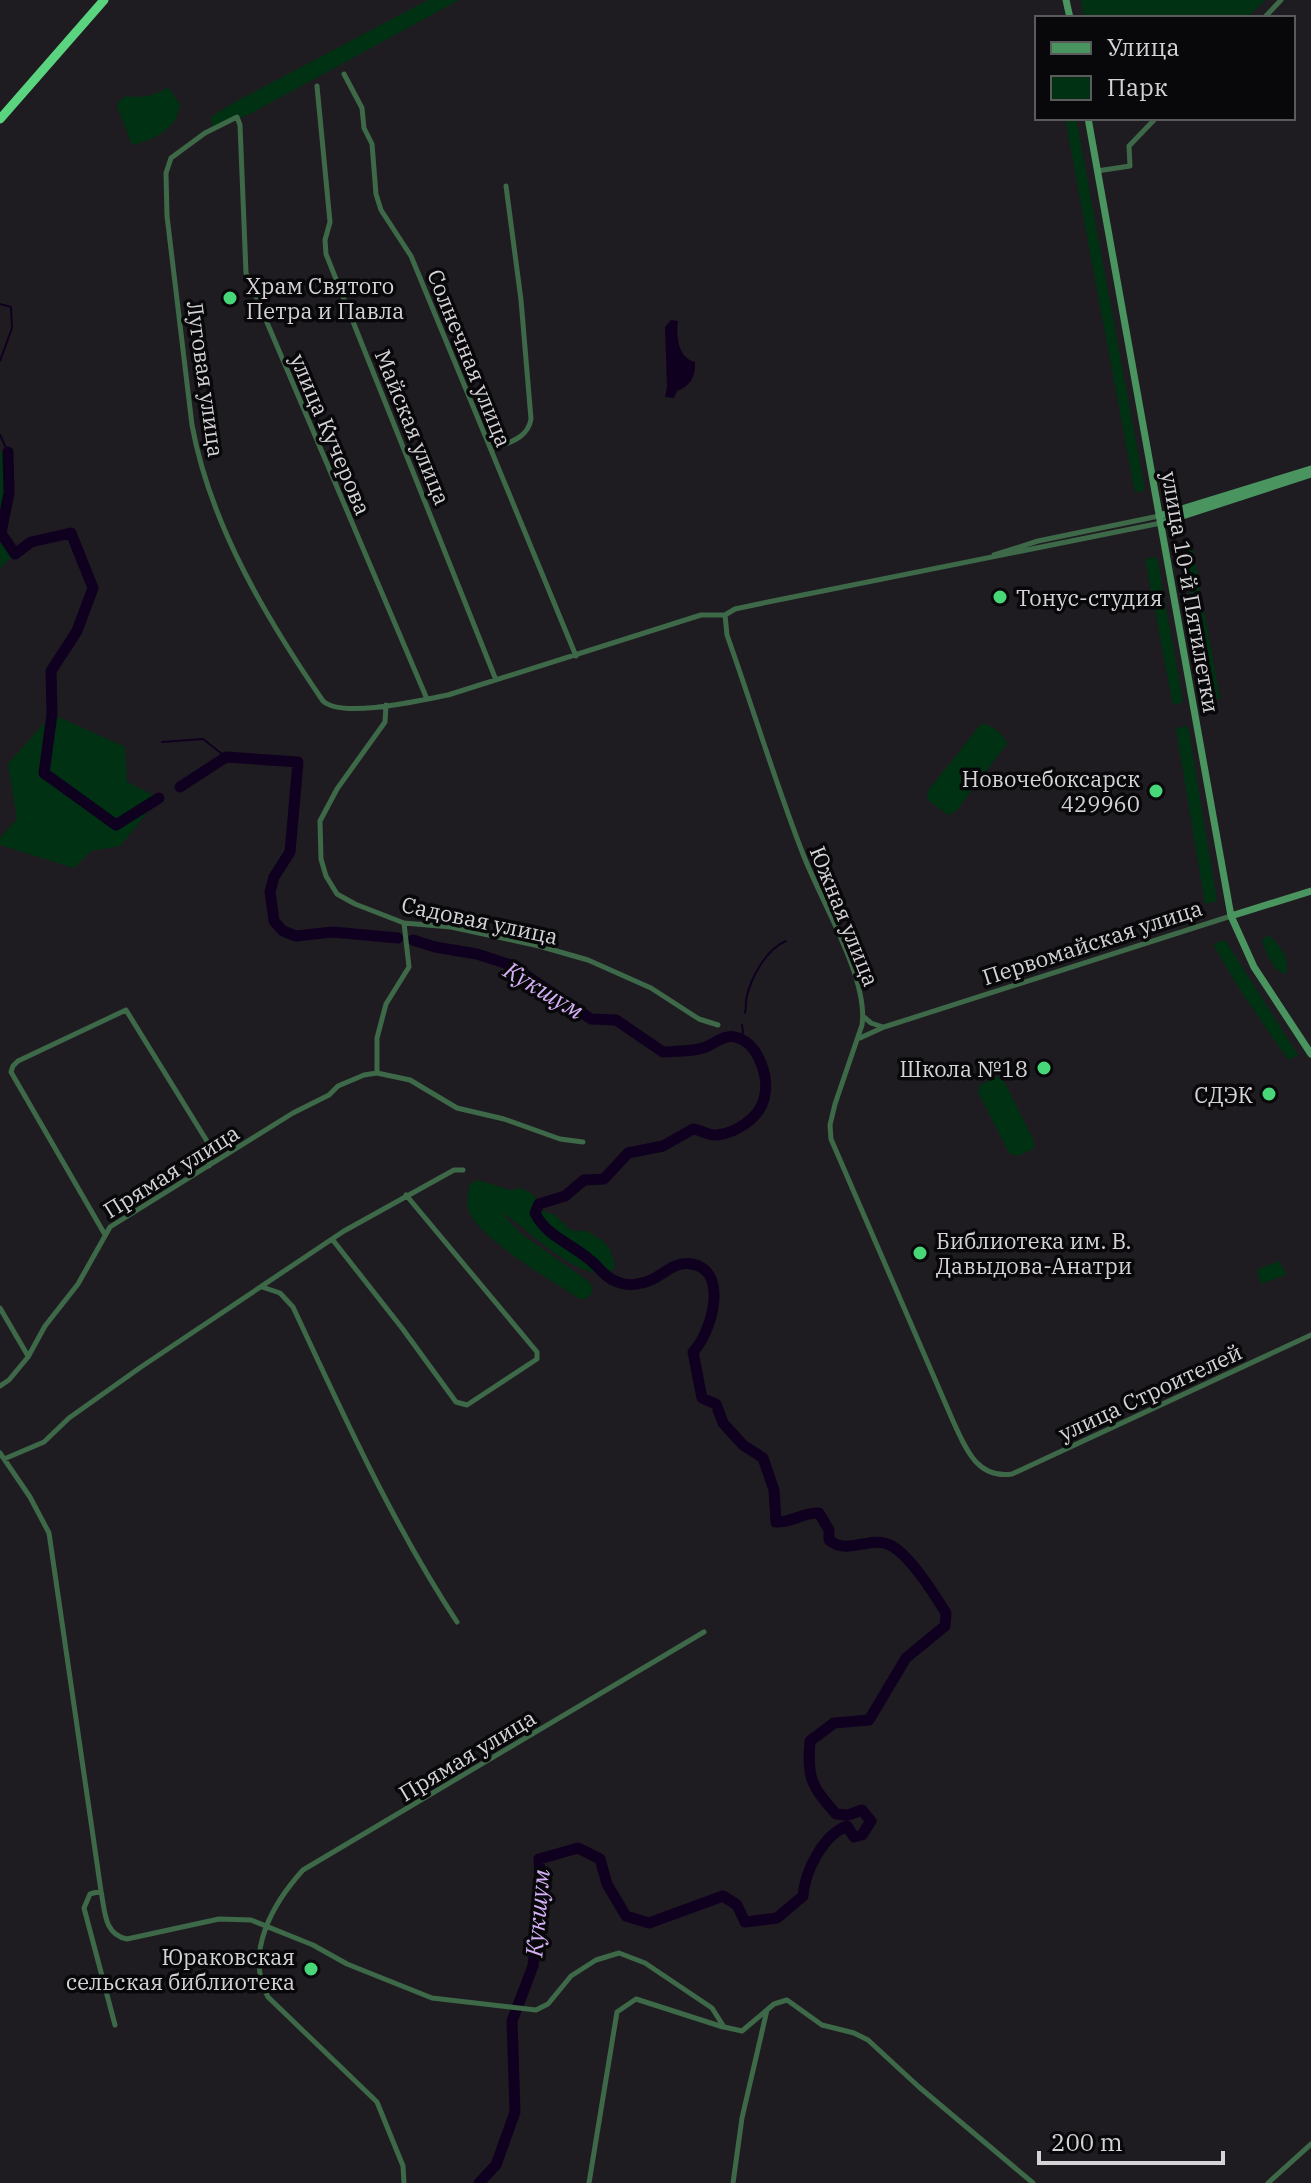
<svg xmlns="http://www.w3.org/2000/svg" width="1311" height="2183" font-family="'IBM Plex Serif',serif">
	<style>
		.green { fill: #013113 }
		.water { fill: #100020 }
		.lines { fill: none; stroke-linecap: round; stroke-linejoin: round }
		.stream { stroke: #100020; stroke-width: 2 }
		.river { stroke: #100020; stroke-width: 11 }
		.street { stroke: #3d6948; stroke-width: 5 }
		.secondary { stroke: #4a945f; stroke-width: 7 }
		.highway { stroke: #5bd480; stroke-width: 9 }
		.poi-dot { fill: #48d778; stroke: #080709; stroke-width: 3 }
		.labels { text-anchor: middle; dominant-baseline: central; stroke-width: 7; stroke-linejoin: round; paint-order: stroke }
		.poi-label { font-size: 22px; fill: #d5d3d6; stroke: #080709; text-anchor: end }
		.street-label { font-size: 22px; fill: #d5d3d6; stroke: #080709 }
		.water-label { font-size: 24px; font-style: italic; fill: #d4b0f8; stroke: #080709 }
	</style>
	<rect width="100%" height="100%" fill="#1f1c21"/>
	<!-- green -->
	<path class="green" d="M 428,0 L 459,0 L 248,115 L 212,127 L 211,117 L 235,102 Z
		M 1081,0 L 1265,0 L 1247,18 L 1084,18 Z
		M 169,88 L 180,105 C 177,129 154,140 132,145 L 117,106 C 124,92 128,98 141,97 C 149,97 160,91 169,88 Z
		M 1065,118 L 1076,118 L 1145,490 L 1135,493 Z
		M 0,452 L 8,452 L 9,493 L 1,533 L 15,554 L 0,568 Z
		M 1192,543 L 1220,698 L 1210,702 L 1182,546 Z
		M 1157,557 L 1183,702 L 1173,705 L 1145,559 Z
		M 52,714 L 125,747 L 127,782 L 159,798 L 120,846 L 91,851 L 74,868 L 0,845 L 0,838 L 17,819 L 8,764 Z
		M 981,724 C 990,723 1005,735 1007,744 L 956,811 L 948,815 L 928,800 L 927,792 Z
		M 1188,726 L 1217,901 L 1205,904 L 1176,728 Z
		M 1268,935 C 1279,942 1292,962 1285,974 C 1272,970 1266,952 1262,940 Z
		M 1225,940 L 1298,1055 L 1288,1060 L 1238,987 L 1213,944 Z
		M 996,1077 L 1004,1081 L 1034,1141 L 1034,1148 L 1018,1156 L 1009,1153 L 978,1092 L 980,1085 Z
		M 478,1180 L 510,1190 L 521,1188 L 534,1195 L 539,1209 L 544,1212 L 554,1214 L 567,1227 L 574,1231 L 587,1231 L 603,1241 L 609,1248 L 615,1263 L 614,1269 C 583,1289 526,1226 501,1212 L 520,1233 L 589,1282 L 593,1288 C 591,1296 588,1299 580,1299 C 554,1282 476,1237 468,1209 C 466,1201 468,1192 470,1184 Z
		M 1279,1261 L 1286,1273 L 1285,1275 L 1261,1284 L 1257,1270 Z"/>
	<!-- water -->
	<path class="water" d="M 671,320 L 678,321 C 676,336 678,358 695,362 C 696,377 690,386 677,391 L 674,398 L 665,397 L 667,387 L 665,327 Z"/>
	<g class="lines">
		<!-- stream -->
		<path class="stream" d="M 0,304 L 11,307 L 12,328 L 0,361
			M 0,435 L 8,452
			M 162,742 L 203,739 L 226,757
			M 745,1013 C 746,1009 746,1005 746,1000 C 750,979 766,949 786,941
			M 739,1038 L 743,1032 L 742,1025"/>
		<!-- river -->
		<path class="river" d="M 8,452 L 9,493 L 1,533 L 15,554 L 31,542 L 71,533 L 93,588 L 77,631 L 51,671 L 52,714 L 44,773 L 116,825 L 159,798
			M 180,787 L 226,757 L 298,762 L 290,852 L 274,877 L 270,892 L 274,921 L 283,931 L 296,936 L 333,932 L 398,938
			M 413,940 L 435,947 L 477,954 L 511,965 L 591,1019 L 616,1020 L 663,1052 C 676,1051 693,1052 706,1047 C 715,1043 725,1034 735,1037 C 758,1042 770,1077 764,1099 C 759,1118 736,1133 717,1135 C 708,1136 702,1130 693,1129 L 663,1146 L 628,1153 L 604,1179 L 584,1180 L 565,1196 L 539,1204 L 535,1213 C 546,1236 572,1244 590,1260 C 598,1266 603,1275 613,1280 C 623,1285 631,1286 642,1283 C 661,1280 671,1260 692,1264 C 730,1271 711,1334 693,1352 L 702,1398 L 716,1404 L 723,1423 L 743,1445 L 763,1458 L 774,1490 L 776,1522 C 792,1523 803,1512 819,1513 L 829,1530 L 829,1540 C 848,1556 870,1535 890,1545 C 910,1555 934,1594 946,1613 L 945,1626 L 906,1658 L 869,1720 L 834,1723 L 810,1741 C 807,1779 811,1785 836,1814 L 848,1815 L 862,1810 L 871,1821 L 862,1835 L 854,1837 L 847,1826 C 823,1835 805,1871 803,1896 L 777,1918 L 745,1922 L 737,1905 L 723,1896 L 649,1923 L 626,1916 L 607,1884 L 600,1859 L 578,1848 L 539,1859 L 541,1900 L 533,1966 L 512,2021 L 515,2112 L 496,2165 L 479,2183"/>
		<!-- street -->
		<path class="street" d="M 1264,18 L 1281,0
			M 344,74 L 362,108 L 364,128 L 372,144 L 376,194 L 381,210 L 411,256 L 576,656
			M 317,86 L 330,222 L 325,240 L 326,254 L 496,680
			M 1097,171 L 1130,166 L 1129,146 L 1156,118
			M 491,450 C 507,443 528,439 531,419 L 521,300 L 506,186
			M 994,555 L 1038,541 L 1159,516
			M 725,615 L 727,635 C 753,708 775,782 803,854 C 820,899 869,979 862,1025 L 835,1104 L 830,1125 L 831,1139 L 953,1421 C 966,1449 977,1479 1012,1474 L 1311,1335
			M 725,615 L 735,609 L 768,602 L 1161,523
			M 427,699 L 246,273 L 240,125 L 237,117 L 205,133 L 171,158 L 166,173 L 167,216 L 192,425 C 210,524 266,618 323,701 C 342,719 422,700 448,695 L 701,615 L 725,615
			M 386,705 L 385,722 L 337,789 L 320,821 L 321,859 L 326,876 L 337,894 L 355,904 L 404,923 L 451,927 L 539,946 L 588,960 L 651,988 L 699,1019 L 718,1025
			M 864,1017 L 871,1023 L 883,1027
			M 860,1038 L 884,1027 L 1231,916
			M 377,1073 L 377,1038 L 386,1004 L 409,967 L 404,923
			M 104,1233 L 11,1072 L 13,1066 L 18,1061 L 126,1010 L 210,1146 L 209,1166
			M 332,1239 L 402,1328 L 456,1402 L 467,1405 L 537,1359 L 537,1352 L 406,1195
			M 262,1287 L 280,1293 L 293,1307 C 343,1414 392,1523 457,1622
			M 0,1308 L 28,1356
			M 0,1386 L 9,1380 L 28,1357 L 45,1326 L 78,1284 L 110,1227 L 293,1113 L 329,1095 L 338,1086 L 364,1075 L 377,1073 L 410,1080 L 457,1108 L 504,1119 L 560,1139 L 583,1142
			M 0,1453 L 30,1497 L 49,1533 L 101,1891 C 105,1911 104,1935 127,1939 L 219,1919 L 251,1920 L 313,1945 L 347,1964 L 432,1998 L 536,2010 L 548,2004 L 571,1976 L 596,1960 L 619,1953 L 645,1963 L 712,2008 L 724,2027 L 742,2031 L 774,2004 L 787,2000 L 822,2025 L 854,2033 L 868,2040 L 919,2087 L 1033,2183
			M 4,1459 L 44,1442 L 69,1418 L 141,1367 L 344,1231 L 454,1170 L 463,1170
			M 101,1891 L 90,1894 L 84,1908 L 115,2025
			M 404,2183 L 403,2166 L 377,2102 L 268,1997 C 244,1953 273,1903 303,1870 L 704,1632
			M 589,2183 L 617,2012 L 636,1999 L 723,2027
			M 733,2183 L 742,2118 L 767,2010
			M 1268,2183 L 1311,2144"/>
		<!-- secondary -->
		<path class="secondary" d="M 1066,0 L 1070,18
			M 1088,118 L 1231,916 L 1254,967 L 1311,1054
			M 1159,516 L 1311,469
			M 1161,523 L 1311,474
			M 1231,916 L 1311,891"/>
		<!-- highway -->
		<path class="highway" d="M 0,119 L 104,0"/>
	</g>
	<!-- markers -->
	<g class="poi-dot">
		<circle cx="230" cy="298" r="8"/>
		<circle cx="1000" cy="597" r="8"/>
		<circle cx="1156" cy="791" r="8"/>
		<circle cx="1044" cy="1068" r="8"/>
		<circle cx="1269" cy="1094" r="8"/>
		<circle cx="920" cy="1253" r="8"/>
		<circle cx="311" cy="1969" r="8"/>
	</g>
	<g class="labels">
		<!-- poi labels -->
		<g class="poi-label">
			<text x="246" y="285" text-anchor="start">Храм Святого<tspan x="246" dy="25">Петра и Павла</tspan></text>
			<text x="1016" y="597" text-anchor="start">Тонус-студия</text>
			<text x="1140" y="778">Новочебоксарск<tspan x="1140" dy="25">429960</tspan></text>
			<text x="1028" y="1068">Школа №18</text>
			<text x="1253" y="1094">СДЭК</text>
			<text x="936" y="1240" text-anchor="start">Библиотека им. В.<tspan x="936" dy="25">Давыдова-Анатри</tspan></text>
			<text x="295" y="1956">Юраковская<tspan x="295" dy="25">сельская библиотека</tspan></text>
		</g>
		<!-- street labels -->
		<g class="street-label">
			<text transform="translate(470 358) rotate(68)">Солнечная улица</text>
			<text transform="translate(206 379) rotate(82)">Луговая улица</text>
			<text transform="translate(413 427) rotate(68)">Майская улица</text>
			<text transform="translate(331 434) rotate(67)">улица Кучерова</text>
			<text transform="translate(1191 592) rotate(80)">улица 10-й Пятилетки</text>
			<text transform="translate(845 916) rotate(68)">Южная улица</text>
			<text transform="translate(480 920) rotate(12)">Садовая улица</text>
			<text transform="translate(1092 942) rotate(-18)">Первомайская улица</text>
			<text transform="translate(171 1171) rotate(-32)">Прямая улица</text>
			<text transform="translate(1150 1392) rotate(-25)">улица Строителей</text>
			<text transform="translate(467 1755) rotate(-31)">Прямая улица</text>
		</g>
		<!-- water labels -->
		<g class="water-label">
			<text transform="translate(544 990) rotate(31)">Кукшум</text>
			<text transform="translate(537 1913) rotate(-85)">Кукшум</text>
		</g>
	</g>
	<!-- legend -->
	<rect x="1035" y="16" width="260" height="104" fill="#080709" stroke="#5a595b" stroke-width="2"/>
	<rect x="1051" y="42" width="40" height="12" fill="#4a945f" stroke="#5a595b" stroke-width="2"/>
	<text x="1107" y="56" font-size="24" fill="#d5d3d6">Улица</text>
	<rect x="1051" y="76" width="40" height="24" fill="#013113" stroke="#5a595b" stroke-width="2"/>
	<text x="1107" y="96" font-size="24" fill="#d5d3d6">Парк</text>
	<!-- scale -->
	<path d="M1039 2151v12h184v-12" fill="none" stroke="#d5d3d6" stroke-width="4"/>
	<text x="1051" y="2151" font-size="24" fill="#d5d3d6" stroke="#080709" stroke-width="6" paint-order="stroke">200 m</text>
</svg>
